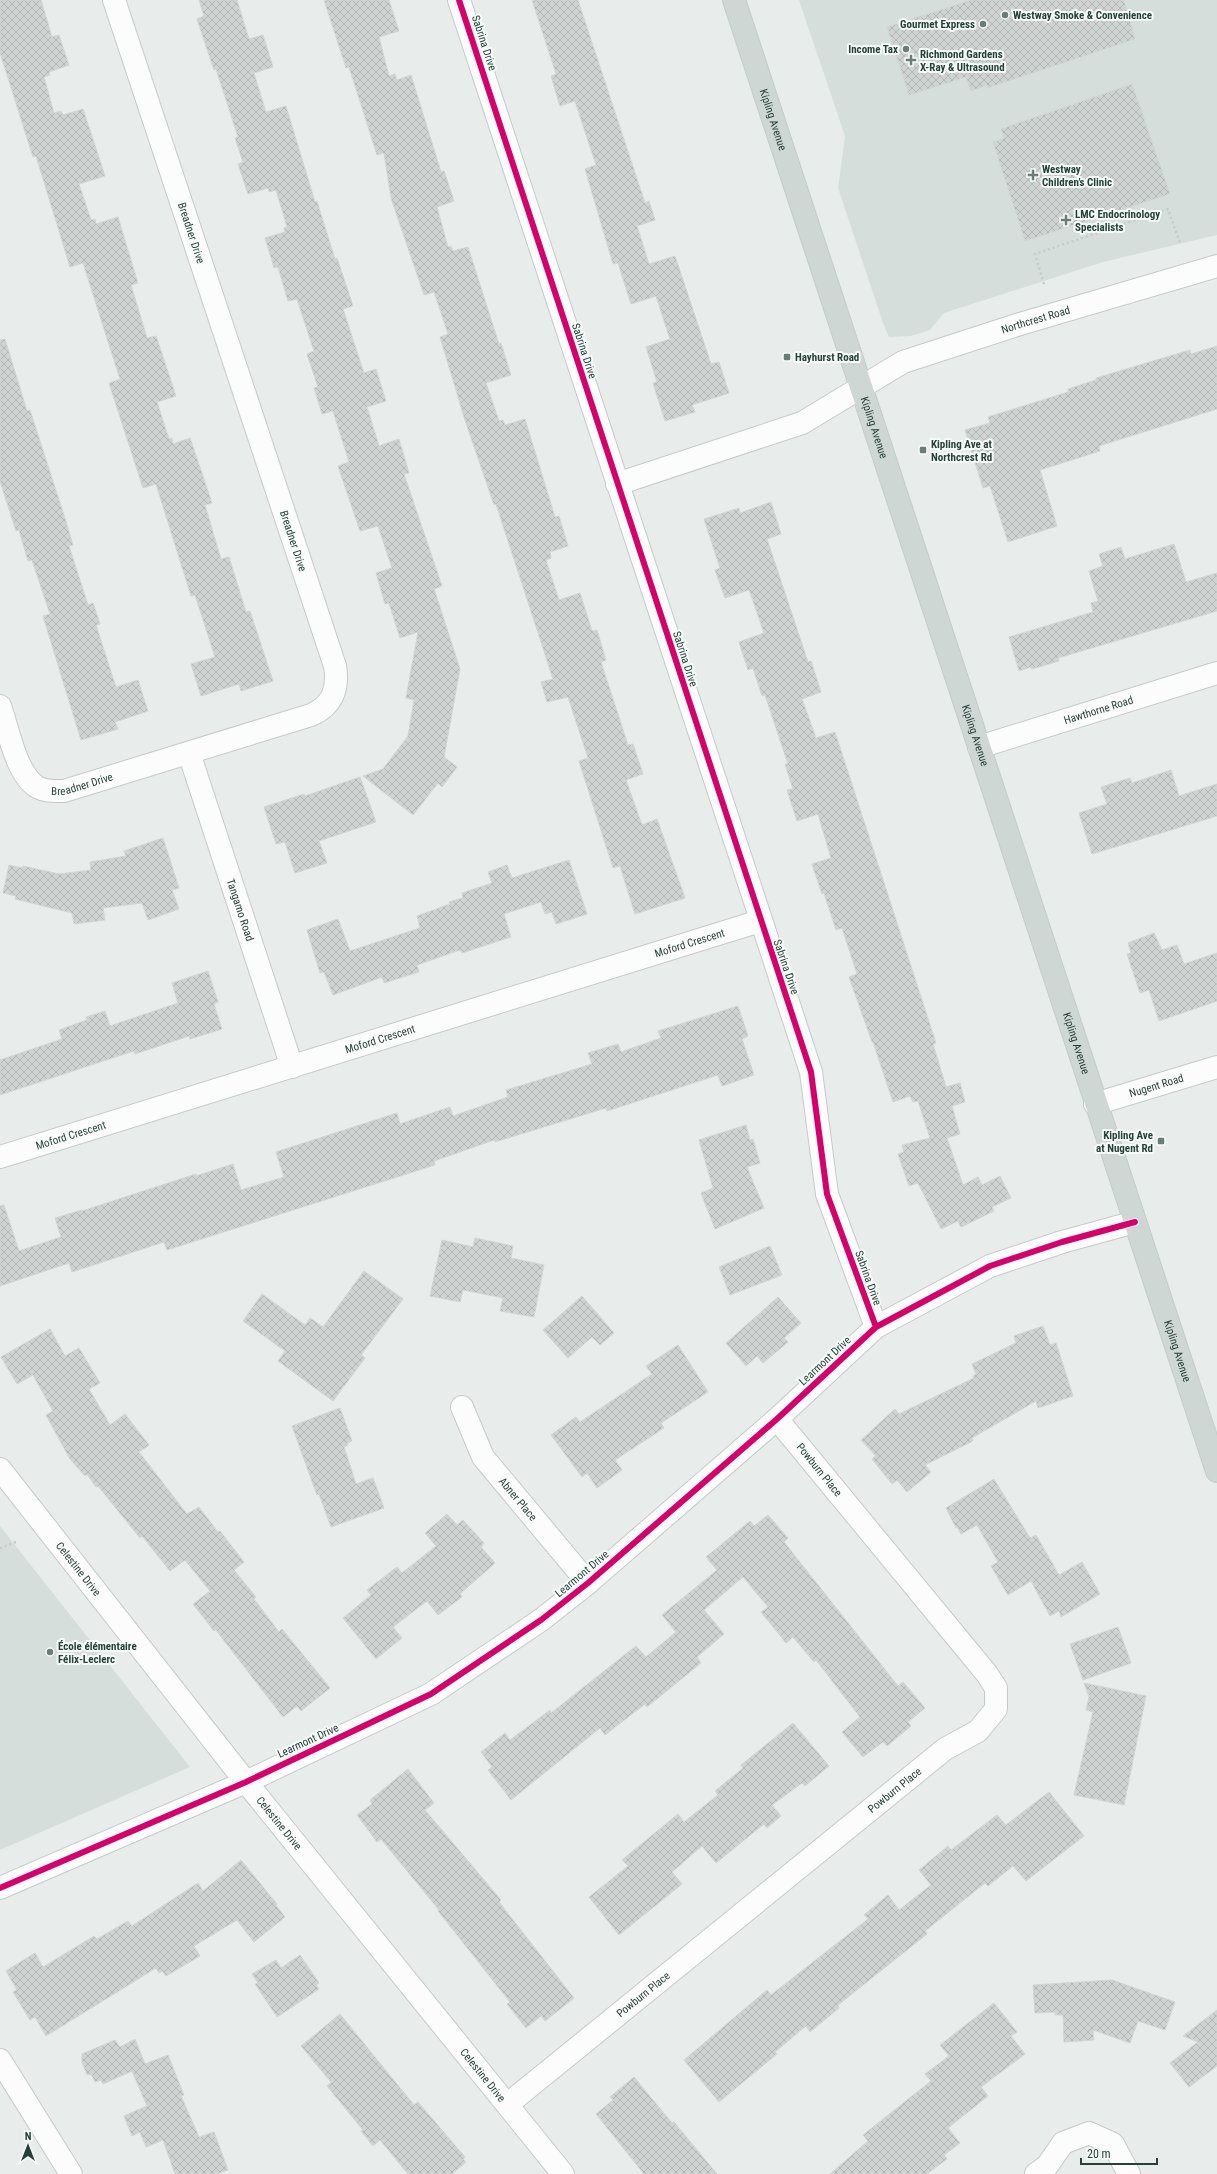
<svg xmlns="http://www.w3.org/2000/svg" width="1217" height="2174" font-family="'Roboto Condensed',sans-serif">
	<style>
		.built { fill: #d6dedb }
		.building { fill: url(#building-cross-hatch); stroke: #d1d6d4 }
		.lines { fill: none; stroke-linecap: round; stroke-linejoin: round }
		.minor-casing { stroke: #c5cac8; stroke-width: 24 }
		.major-casing { stroke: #c3ccc9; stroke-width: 24 }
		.path { stroke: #c3ccca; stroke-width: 2.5; stroke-dasharray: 2 3; stroke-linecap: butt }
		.minor { stroke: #fcfcfc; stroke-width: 22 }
		.major { stroke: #cfd7d5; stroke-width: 22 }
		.cycleway-casing { stroke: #f7fbf9; stroke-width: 8 }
		.cycleway { stroke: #d6006c; stroke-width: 6 }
		.poi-dot { fill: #697e78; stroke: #f7fbf9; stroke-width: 1.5 }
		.labels { text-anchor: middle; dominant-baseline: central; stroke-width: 4; stroke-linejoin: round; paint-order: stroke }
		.poi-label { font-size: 11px; font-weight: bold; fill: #24423a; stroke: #f7fbf9; text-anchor: start }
		.street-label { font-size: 11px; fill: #24423a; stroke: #f7fbf9 }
	</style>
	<defs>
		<pattern id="building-cross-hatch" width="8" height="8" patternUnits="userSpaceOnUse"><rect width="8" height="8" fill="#cfd4d2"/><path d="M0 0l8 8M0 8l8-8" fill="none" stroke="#b2b7b5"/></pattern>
	</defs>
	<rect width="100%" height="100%" fill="#e8edeb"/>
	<!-- built -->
	<path class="built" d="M 799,0 L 1217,0 L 1217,235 L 1103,262 L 944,313 L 930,330 L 911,336 L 889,337 L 883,323 L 838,188 L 845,136 Z
		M 0,1526 L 190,1767 L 0,1850 Z"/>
	<!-- building -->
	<path class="building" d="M 0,0 L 41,0 L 52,37 L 59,35 L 69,65 L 49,72 L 50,75 L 44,77 L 54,113 L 61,111 L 63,115 L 83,109 L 105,176 L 79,184 L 91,220 L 95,219 L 96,224 L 118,217 L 138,283 L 131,285 L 147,338 L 156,336 L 176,396 L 157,402 L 169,439 L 172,438 L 173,444 L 190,438 L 212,503 L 205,505 L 221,559 L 229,557 L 246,612 L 250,611 L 273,681 L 241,691 L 239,684 L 201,696 L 191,664 L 215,657 L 195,595 L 191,596 L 156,484 L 143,488 L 109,383 L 120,379 L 83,263 L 70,267 L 36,156 L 33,157 L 0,53 Z
		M 199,0 L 237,0 L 249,39 L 263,35 L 273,67 L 254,73 L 266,112 L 286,106 L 315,202 L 317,201 L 335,259 L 337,258 L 353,306 L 343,309 L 364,373 L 376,369 L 386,401 L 367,407 L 379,446 L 399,439 L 409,473 L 404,474 L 442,586 L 434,589 L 460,669 L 444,757 L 457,767 L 442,787 L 438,783 L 413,815 L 363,776 L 383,769 L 408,736 L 414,700 L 406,698 L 418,632 L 400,638 L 389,603 L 385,604 L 376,573 L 392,568 L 378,526 L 360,531 L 338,466 L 349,462 L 333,411 L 322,414 L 314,388 L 318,387 L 307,354 L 314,351 L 297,299 L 288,301 L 278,267 L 274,268 L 265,238 L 285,232 L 284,228 L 287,227 L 276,190 L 269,192 L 268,188 L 248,194 L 238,164 L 243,162 L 235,138 L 238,137 L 216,69 L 214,70 L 197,19 L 204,16 Z
		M 324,0 L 389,0 L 399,31 L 379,37 L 389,76 L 395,74 L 397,80 L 411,75 L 441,172 L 444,171 L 454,201 L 437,207 L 448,247 L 451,246 L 453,251 L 468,247 L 499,344 L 501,343 L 511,375 L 486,383 L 499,421 L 503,420 L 505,425 L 525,419 L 555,517 L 559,516 L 568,546 L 550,552 L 551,558 L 546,560 L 559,600 L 580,593 L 592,631 L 597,630 L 606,660 L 601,662 L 628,745 L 633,744 L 643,774 L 626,780 L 642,825 L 657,819 L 685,898 L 635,914 L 620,866 L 613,868 L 579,761 L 588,758 L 568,697 L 547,702 L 541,682 L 553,679 L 496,504 L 494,505 L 464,417 L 440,337 L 448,334 L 434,292 L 424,295 L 391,198 L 384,153 L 377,155 L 349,67 L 346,68 Z
		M 532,0 L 578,0 L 645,203 L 649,201 L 655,220 L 637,226 L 649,264 L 675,256 L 711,364 L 719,362 L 729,393 L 692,405 L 695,412 L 665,421 L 653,383 L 657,382 L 646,347 L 670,339 L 656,296 L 631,304 L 618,263 L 613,264 L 585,169 L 596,165 L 575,101 L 560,106 L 551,76 L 556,74 Z
		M 971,0 L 1124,0 L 1135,39 L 987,88 L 987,85 L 971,91 L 966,77 L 909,95 L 887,27 Z
		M 1132,84 L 1170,194 L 1025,241 L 993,142 L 1004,138 L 1001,129 Z
		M 5,339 L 27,411 L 30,410 L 64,515 L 73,545 L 69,546 L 88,605 L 93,603 L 100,624 L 96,625 L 116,687 L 138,680 L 148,711 L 115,722 L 118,729 L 81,740 L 43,616 L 50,614 L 32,560 L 28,561 L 19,530 L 16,531 L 0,481 L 0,340 Z
		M 1217,346 L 1217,409 L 1099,446 L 1100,451 L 1040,470 L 1057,526 L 1008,542 L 990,486 L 983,488 L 965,430 L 990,423 L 988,417 L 1068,392 L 1068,389 L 1096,380 L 1096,378 L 1190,350 L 1191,354 Z
		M 771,502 L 781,534 L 767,539 L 808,662 L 811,661 L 821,692 L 802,699 L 816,738 L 835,732 L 936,1043 L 933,1044 L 946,1087 L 960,1083 L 965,1102 L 952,1106 L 960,1134 L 947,1138 L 963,1185 L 978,1177 L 982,1185 L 1000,1176 L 1011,1198 L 992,1207 L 994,1211 L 961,1227 L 958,1221 L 941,1229 L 918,1183 L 909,1186 L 898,1154 L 904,1152 L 902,1145 L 930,1138 L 918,1101 L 913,1102 L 910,1096 L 893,1102 L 873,1042 L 872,1042 L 849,977 L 857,974 L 842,928 L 836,930 L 824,893 L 822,894 L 812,864 L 831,858 L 818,814 L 797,821 L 787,790 L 793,789 L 785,764 L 788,764 L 765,695 L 762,696 L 753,668 L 748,670 L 739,642 L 764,633 L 749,590 L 725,598 L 715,570 L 720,568 L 704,519 L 739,508 L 740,513 Z
		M 1174,544 L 1186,582 L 1217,573 L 1217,611 L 1058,658 L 1059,661 L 1032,669 L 1031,667 L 1019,671 L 1009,637 L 1093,612 L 1091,603 L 1098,601 L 1089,571 L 1103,566 L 1099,554 L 1121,547 L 1125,559 Z
		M 1171,770 L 1179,796 L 1217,784 L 1217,816 L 1092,854 L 1079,813 L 1107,804 L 1101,787 L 1130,778 L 1132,783 Z
		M 360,777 L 376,822 L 319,841 L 327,863 L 295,873 L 285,842 L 276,844 L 264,807 L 304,794 L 305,796 Z
		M 163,838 L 179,888 L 172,890 L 179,909 L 148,920 L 142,903 L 103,908 L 105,920 L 74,924 L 72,913 L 15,899 L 16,896 L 3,893 L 9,865 L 22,868 L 23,866 L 59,874 L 91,870 L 90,862 L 126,856 L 124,851 Z
		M 569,860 L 587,914 L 556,924 L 552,912 L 545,914 L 541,902 L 504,914 L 511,937 L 462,953 L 460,950 L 417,965 L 419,972 L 384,983 L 382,977 L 333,995 L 324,972 L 320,973 L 307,930 L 338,919 L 350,951 L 420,928 L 417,916 L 450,904 L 449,902 L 463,898 L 462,893 L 492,883 L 488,872 L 507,865 L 512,878 Z
		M 1154,933 L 1162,950 L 1177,945 L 1184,964 L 1217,953 L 1217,1001 L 1159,1021 L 1149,990 L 1140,993 L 1127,954 L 1131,953 L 1128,943 Z
		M 208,971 L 218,1002 L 214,1004 L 222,1029 L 190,1039 L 189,1036 L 135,1054 L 134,1051 L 0,1095 L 0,1060 L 62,1039 L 59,1030 L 87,1020 L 86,1017 L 105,1011 L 110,1026 L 178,1003 L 172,983 Z
		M 738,1006 L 748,1036 L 742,1039 L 754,1075 L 722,1086 L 718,1075 L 607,1111 L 606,1108 L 495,1142 L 494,1140 L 434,1161 L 435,1165 L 167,1250 L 164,1242 L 72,1272 L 69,1263 L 0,1286 L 0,1206 L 4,1205 L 19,1251 L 61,1237 L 55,1218 L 82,1210 L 82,1211 L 196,1174 L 196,1176 L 233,1164 L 241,1190 L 284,1177 L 276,1152 L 397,1113 L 400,1124 L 450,1107 L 453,1116 L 508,1097 L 506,1090 L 592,1064 L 588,1053 L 618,1044 L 621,1052 L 661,1038 L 658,1031 Z
		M 746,1125 L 750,1140 L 753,1139 L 760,1163 L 747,1167 L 764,1208 L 715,1229 L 701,1193 L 713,1188 L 699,1140 Z
		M 475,1238 L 513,1246 L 511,1258 L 544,1265 L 534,1317 L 500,1311 L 503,1298 L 463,1290 L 460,1302 L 430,1296 L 442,1240 L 473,1247 Z
		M 770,1246 L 782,1275 L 730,1295 L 719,1267 Z
		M 364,1271 L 403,1299 L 361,1355 L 365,1358 L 333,1401 L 278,1361 L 285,1351 L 243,1321 L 262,1294 L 305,1325 L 310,1318 L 323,1327 Z
		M 582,1296 L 614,1333 L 600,1345 L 592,1337 L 568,1358 L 543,1330 Z
		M 778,1297 L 801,1323 L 784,1338 L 788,1342 L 763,1363 L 757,1356 L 746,1366 L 726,1343 Z
		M 1043,1326 L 1050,1345 L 1056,1343 L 1073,1396 L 1038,1408 L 1036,1401 L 972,1438 L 973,1441 L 925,1465 L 931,1472 L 907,1492 L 897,1480 L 892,1484 L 872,1459 L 876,1456 L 861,1440 L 895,1409 L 899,1414 L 974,1378 L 973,1376 L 976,1374 L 972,1364 L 1016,1343 L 1014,1336 Z
		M 50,1329 L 65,1356 L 79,1348 L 100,1383 L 89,1389 L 110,1425 L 125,1414 L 149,1445 L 139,1452 L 187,1514 L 199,1507 L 218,1532 L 220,1531 L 244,1562 L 234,1570 L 256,1597 L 254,1599 L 279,1632 L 282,1629 L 330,1688 L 301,1711 L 297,1706 L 283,1717 L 215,1629 L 214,1631 L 193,1604 L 210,1591 L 185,1560 L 170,1571 L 142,1536 L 140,1538 L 98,1486 L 96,1487 L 87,1474 L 85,1476 L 70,1459 L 46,1415 L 53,1411 L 33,1375 L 17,1384 L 1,1357 Z
		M 678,1345 L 708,1392 L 661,1423 L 664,1428 L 615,1460 L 622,1470 L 597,1488 L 587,1473 L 582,1477 L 551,1435 L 576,1417 L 580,1422 L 652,1374 L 646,1366 Z
		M 340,1408 L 352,1441 L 347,1443 L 348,1445 L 344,1447 L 356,1484 L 373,1478 L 384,1508 L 331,1527 L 319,1494 L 317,1495 L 292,1426 Z
		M 994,1479 L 1030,1538 L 1036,1535 L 1059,1575 L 1082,1562 L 1100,1594 L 1061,1617 L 1059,1611 L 1050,1616 L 1031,1581 L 1008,1595 L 991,1566 L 998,1562 L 977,1525 L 961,1534 L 957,1527 L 956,1528 L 946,1508 Z
		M 447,1514 L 457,1525 L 463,1520 L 484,1543 L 481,1547 L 495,1563 L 460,1594 L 462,1597 L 438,1615 L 427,1601 L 393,1627 L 402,1638 L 376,1659 L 343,1618 L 371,1595 L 367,1590 L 397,1567 L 402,1573 L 436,1546 L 425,1533 Z
		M 768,1515 L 788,1538 L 784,1542 L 898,1686 L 903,1682 L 925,1708 L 908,1722 L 911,1726 L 887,1746 L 883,1742 L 863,1757 L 842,1732 L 860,1717 L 816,1660 L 814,1662 L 793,1637 L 786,1643 L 761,1612 L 768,1607 L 743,1577 L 704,1610 L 724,1634 L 697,1657 L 701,1663 L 647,1707 L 645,1704 L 605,1735 L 600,1728 L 511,1800 L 488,1770 L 492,1767 L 481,1752 L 505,1733 L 510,1740 L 550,1710 L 551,1713 L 636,1646 L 646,1657 L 676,1632 L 662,1615 L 717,1570 L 706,1557 L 750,1521 L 754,1526 Z
		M 1118,1627 L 1131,1663 L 1083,1680 L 1070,1644 Z
		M 1084,1683 L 1146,1696 L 1124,1805 L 1074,1795 L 1093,1712 L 1086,1710 L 1089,1697 Z
		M 793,1723 L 829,1766 L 805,1786 L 802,1783 L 772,1805 L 781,1816 L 767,1828 L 764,1824 L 716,1863 L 702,1846 L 672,1872 L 682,1884 L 619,1935 L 589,1897 L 628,1866 L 622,1860 L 678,1814 L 684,1822 L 718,1795 L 715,1791 L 743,1768 L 741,1765 Z
		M 408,1769 L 434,1803 L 425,1810 L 501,1900 L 499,1902 L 574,1998 L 545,2021 L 541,2016 L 526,2028 L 507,2004 L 510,2002 L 438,1911 L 439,1910 L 381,1839 L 377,1842 L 357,1815 L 372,1804 L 370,1800 Z
		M 1049,1792 L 1084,1836 L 1026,1881 L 1013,1866 L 988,1886 L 985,1883 L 925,1931 L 927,1934 L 838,2005 L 839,2008 L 810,2032 L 806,2026 L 775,2052 L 777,2054 L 719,2102 L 684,2060 L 767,1990 L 771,1995 L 868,1919 L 864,1915 L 888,1895 L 899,1910 L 931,1885 L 919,1870 L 948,1846 L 951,1850 L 997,1815 L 1006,1825 Z
		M 241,1860 L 277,1904 L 276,1905 L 285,1917 L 254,1942 L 237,1920 L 194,1946 L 200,1956 L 166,1976 L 162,1971 L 159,1973 L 156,1968 L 46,2036 L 35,2017 L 30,2020 L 13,1992 L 17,1990 L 6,1971 L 35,1953 L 43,1967 L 94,1936 L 97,1939 L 128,1921 L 132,1926 L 198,1883 L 203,1891 Z
		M 300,1955 L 319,1983 L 316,1985 L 319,1989 L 277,2017 L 255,1984 L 258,1983 L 252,1974 L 276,1960 L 281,1968 Z
		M 1112,1980 L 1175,2002 L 1165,2030 L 1138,2021 L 1130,2043 L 1093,2030 L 1094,2040 L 1064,2042 L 1063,2015 L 1055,2015 L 1055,2012 L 1035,2013 L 1033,1985 Z
		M 994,2003 L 1017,2032 L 1011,2036 L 1025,2054 L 981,2087 L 988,2096 L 948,2128 L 960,2143 L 944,2155 L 947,2159 L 927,2174 L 830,2174 L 868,2141 L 863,2135 L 931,2081 L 925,2074 L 949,2056 L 940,2045 Z
		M 1217,2010 L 1217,2066 L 1189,2087 L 1170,2063 L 1198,2042 L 1183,2036 Z
		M 340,2014 L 414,2105 L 418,2102 L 465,2157 L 463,2159 L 466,2162 L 452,2174 L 408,2174 L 380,2140 L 373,2146 L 361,2131 L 363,2130 L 327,2086 L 331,2082 L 301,2046 Z
		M 135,2039 L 145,2064 L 168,2055 L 184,2095 L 181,2096 L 199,2137 L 214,2132 L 228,2170 L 216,2174 L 175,2174 L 163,2140 L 146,2147 L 140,2132 L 132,2136 L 124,2116 L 147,2106 L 132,2071 L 103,2084 L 101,2080 L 95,2082 L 91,2074 L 87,2075 L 82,2062 L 82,2054 L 115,2040 L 120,2047 Z
		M 634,2077 L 672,2123 L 674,2122 L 717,2174 L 644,2174 L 596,2114 L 613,2100 L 610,2097 Z"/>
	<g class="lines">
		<!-- minor casing -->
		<g class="minor-casing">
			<g id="minor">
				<path d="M 459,0 L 811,1072 L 827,1194 L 876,1327"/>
				<path id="s1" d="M 617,484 L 802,423 L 903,362 L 1020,324 L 1217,266"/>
				<path id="s2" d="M 0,706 C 8,728 16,774 37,787 C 46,792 55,791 64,791 L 311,715 C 332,706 339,689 335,666 L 114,0"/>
				<path id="s3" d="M 979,747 L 1217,673"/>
				<path id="s4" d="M 189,753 L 292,1067"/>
				<path id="s5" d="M 1095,1104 L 1217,1067"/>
				<path id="s6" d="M 0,1157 L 760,921"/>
				<path id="s7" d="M 462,1407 L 483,1457 L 588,1583"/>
				<path id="s8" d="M 0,1469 L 246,1782 L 563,2174"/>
				<path d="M 0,1888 L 246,1782 L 431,1694 L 541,1620 L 588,1583 L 777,1419 L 876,1327 L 990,1266 L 1062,1242 L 1135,1222"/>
				<path d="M 0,2060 L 71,2174"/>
				<path id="s9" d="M 508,2104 L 945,1749 L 978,1731 L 996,1709 L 996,1688 L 987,1674 L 777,1419"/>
				<path d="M 1036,2174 L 1047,2166 L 1063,2143 L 1089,2133 L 1113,2144 L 1129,2174"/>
			</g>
		</g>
		<!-- major casing -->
		<g class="major-casing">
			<g id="major">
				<path id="s10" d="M 734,0 L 1217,1471"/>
			</g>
		</g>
		<!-- path -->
		<path class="path" d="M 1044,284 L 1035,254 L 1168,209 L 1180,243
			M 0,1548 L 16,1542"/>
		<!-- minor -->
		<use href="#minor" class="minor"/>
		<!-- major -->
		<use href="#major" class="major"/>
		<!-- cycleway casing -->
		<g class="cycleway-casing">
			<path id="cycleway" d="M 459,0 L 811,1072 L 827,1194 L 876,1327
				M 0,1888 L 246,1782 L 431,1694 L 541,1620 L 588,1583 L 777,1419 L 876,1327 L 990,1266 L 1062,1242 L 1135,1222"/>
		</g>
		<!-- cycleway -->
		<use href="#cycleway" class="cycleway"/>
	</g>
	<!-- markers -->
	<g class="poi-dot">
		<circle cx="1005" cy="15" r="4"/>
		<circle cx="983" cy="24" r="4"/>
		<circle cx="906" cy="49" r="4"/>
		<path d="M909 54h4v4h4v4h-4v4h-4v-4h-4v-4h4z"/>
		<path d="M1031 169h4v4h4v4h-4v4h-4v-4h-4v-4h4z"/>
		<path d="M1064 214h4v4h4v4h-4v4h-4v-4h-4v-4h4z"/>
		<rect x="783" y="353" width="8" height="8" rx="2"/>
		<rect x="919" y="446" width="8" height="8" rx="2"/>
		<rect x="1157" y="1137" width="8" height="8" rx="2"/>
		<circle cx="50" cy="1652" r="4"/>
	</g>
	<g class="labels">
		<!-- poi labels -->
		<g class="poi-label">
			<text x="1013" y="15">Westway Smoke &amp; Convenience</text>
			<text x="975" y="24" text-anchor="end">Gourmet Express</text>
			<text x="898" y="49" text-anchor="end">Income Tax</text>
			<text x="920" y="54">Richmond Gardens<tspan x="920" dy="13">X-Ray &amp; Ultrasound</tspan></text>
			<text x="1042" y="169">Westway<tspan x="1042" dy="13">Children’s Clinic</tspan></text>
			<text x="1075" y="214">LMC Endocrinology<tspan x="1075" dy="13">Specialists</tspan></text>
			<text x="795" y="357">Hayhurst Road</text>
			<text x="931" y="444">Kipling Ave at<tspan x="931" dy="13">Northcrest Rd</tspan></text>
			<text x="1153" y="1135" text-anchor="end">Kipling Ave<tspan x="1153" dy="13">at Nugent Rd</tspan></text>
			<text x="58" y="1646">École élémentaire<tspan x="58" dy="13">Félix-Leclerc</tspan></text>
		</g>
		<!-- street labels -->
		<g class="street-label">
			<text transform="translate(484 43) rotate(72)">Sabrina Drive</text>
			<text stroke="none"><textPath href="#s10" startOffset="126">Kipling Avenue</textPath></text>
			<text transform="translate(191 233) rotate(72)">Breadner Drive</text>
			<text stroke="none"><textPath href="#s1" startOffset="452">Northcrest Road</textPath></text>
			<text transform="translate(584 351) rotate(72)">Sabrina Drive</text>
			<text stroke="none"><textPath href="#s10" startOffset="450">Kipling Avenue</textPath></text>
			<text transform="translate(293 541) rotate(72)">Breadner Drive</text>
			<text transform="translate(685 659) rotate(72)">Sabrina Drive</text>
			<text stroke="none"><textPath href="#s3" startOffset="125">Hawthorne Road</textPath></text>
			<text stroke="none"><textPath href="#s10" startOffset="774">Kipling Avenue</textPath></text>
			<text stroke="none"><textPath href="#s2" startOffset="137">Breadner Drive</textPath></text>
			<text stroke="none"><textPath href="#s4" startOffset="165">Tangamo Road</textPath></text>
			<text stroke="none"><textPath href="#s6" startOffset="722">Moford Crescent</textPath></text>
			<text transform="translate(786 967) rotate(71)">Sabrina Drive</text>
			<text stroke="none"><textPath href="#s6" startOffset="398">Moford Crescent</textPath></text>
			<text stroke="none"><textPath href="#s10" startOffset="1098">Kipling Avenue</textPath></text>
			<text stroke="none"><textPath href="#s5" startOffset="64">Nugent Road</textPath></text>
			<text stroke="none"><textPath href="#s6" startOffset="74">Moford Crescent</textPath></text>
			<text transform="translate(868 1278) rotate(70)">Sabrina Drive</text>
			<text stroke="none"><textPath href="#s10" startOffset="1422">Kipling Avenue</textPath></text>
			<text transform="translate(825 1361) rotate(-43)">Learmont Drive</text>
			<text transform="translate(819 1470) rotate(51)">Powburn Place</text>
			<text stroke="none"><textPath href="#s7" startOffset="109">Abner Place</textPath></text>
			<text stroke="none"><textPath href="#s8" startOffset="127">Celestine Drive</textPath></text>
			<text transform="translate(582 1574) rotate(-40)">Learmont Drive</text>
			<text transform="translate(308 1741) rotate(-25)">Learmont Drive</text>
			<text stroke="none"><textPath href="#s9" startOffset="498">Powburn Place</textPath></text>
			<text stroke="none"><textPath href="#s8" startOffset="451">Celestine Drive</textPath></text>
			<text stroke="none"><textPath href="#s9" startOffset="174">Powburn Place</textPath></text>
			<text stroke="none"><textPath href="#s8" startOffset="775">Celestine Drive</textPath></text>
		</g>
	</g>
	<!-- north arrow -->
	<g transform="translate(28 2146)" stroke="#f7fbf9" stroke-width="3" paint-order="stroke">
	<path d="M0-3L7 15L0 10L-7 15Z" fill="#24423a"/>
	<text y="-6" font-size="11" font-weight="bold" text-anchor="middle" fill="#24423a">N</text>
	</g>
	<!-- scale -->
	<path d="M1081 2158v6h76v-6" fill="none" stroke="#24423a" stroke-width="2"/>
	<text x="1087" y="2158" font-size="12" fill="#24423a" stroke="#f7fbf9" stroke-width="3" paint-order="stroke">20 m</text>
</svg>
